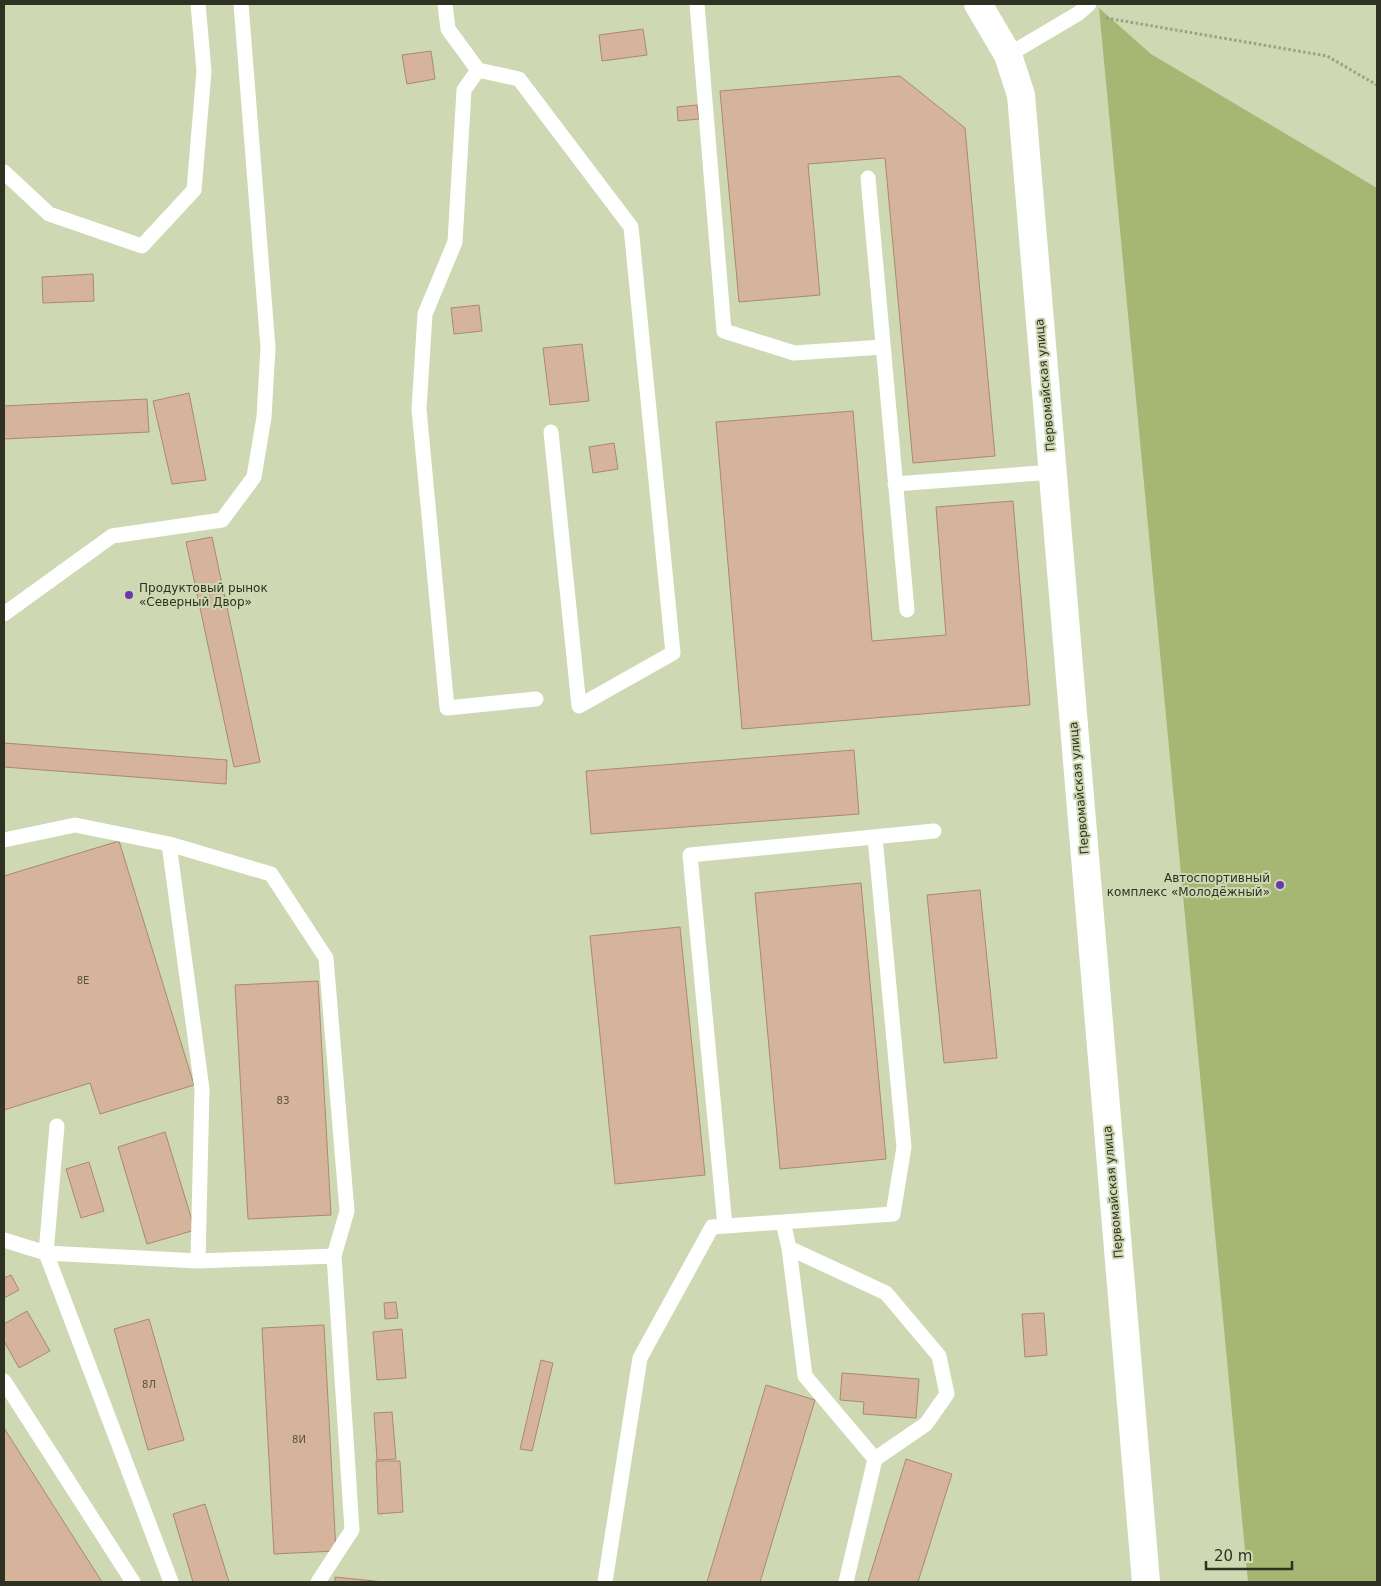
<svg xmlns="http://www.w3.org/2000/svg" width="1381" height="1586" font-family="'DejaVu Sans',sans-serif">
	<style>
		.green { fill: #a6b673 }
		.building { fill: #d6b49b; stroke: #a98970 }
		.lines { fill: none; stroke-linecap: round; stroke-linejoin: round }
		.path { stroke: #9aa283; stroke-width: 3; stroke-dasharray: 2.5 2.5; stroke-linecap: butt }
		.service { stroke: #fff; stroke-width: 15 }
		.tertiary { stroke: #fff; stroke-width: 28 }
		.poi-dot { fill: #6b37ae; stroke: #ced8b2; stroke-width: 2 }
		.labels { text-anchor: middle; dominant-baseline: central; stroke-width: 4; stroke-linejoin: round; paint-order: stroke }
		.number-label { font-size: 10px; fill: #595241 }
		.street-label { font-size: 12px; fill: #2f3223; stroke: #ced8b2 }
		.poi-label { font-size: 12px; fill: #2f3223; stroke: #ced8b2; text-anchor: start }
	</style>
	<rect width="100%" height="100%" fill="#ced8b2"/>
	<!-- green -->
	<path class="green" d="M 1099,8 L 1151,54 L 1377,188 L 1377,1582 L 1248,1582 Z"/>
	<!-- building -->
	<path class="building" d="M 643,29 L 647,55 L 602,61 L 599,35 Z
		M 431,51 L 435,79 L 407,84 L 402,55 Z
		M 900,76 L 965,128 L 995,456 L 913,463 L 885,158 L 808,164 L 820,295 L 739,302 L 720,91 Z
		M 697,105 L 699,119 L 678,121 L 677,107 Z
		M 93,274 L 94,301 L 43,303 L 42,277 Z
		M 479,305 L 482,331 L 454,334 L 451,308 Z
		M 582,344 L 589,401 L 550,405 L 543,348 Z
		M 189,393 L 206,480 L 172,484 L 153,401 Z
		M 147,399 L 149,432 L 4,439 L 4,406 Z
		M 853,411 L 872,641 L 946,635 L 936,507 L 1013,501 L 1030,705 L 742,729 L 716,422 Z
		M 614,443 L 618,469 L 593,473 L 589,447 Z
		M 212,537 L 260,762 L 234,767 L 186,542 Z
		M 4,743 L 227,760 L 226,784 L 4,767 Z
		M 854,750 L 859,814 L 591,834 L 586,771 Z
		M 119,841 L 194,1085 L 100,1114 L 90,1083 L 4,1110 L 4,876 Z
		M 861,883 L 886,1159 L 780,1169 L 755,893 Z
		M 980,890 L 997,1058 L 944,1063 L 927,895 Z
		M 680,927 L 705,1175 L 615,1184 L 590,936 Z
		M 318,981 L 331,1215 L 248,1219 L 235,985 Z
		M 165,1132 L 195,1230 L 147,1244 L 118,1147 Z
		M 89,1162 L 104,1211 L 81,1218 L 66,1169 Z
		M 11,1275 L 19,1290 L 4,1298 L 4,1278 Z
		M 396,1302 L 398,1318 L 385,1319 L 384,1303 Z
		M 27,1311 L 50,1351 L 19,1368 L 4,1341 L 4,1324 Z
		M 1044,1313 L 1047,1355 L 1025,1357 L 1022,1314 Z
		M 149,1319 L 184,1440 L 148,1450 L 114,1329 Z
		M 324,1325 L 336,1551 L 274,1554 L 262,1328 Z
		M 402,1329 L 406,1378 L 377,1380 L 373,1332 Z
		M 541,1360 L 553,1363 L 532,1451 L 520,1449 Z
		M 842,1373 L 919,1379 L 916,1418 L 863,1414 L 864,1402 L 840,1400 Z
		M 766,1385 L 815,1400 L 760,1582 L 707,1582 Z
		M 392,1412 L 396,1459 L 377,1460 L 374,1413 Z
		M 4,1428 L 102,1582 L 4,1582 Z
		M 906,1459 L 952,1474 L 918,1582 L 868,1582 Z
		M 376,1461 L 400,1461 L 403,1512 L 378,1514 Z
		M 205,1504 L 229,1582 L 193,1582 L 173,1514 Z
		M 335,1577 L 384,1582 L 335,1582 Z"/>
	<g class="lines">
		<!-- path -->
		<path class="path" d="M 1106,18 L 1327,56 L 1377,85"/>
		<!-- service -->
		<path class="service" d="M 445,4 L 448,29 L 478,70 L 519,79 L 631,227 L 673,653 L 579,706 L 551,432
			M 697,4 L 724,331 L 794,353 L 883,347
			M 1008,55 L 1079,13 L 1089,4
			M 478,70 L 464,90 L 455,242 L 425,314 L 419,409 L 447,708 L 536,699
			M 4,172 L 49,214 L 142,246 L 194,190 L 204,71 L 198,4
			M 868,178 L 907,610
			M 895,484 L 1053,472
			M 4,614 L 112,536 L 222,520 L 254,477 L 264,417 L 268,348 L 241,4
			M 4,840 L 75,825 L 169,844
			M 57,1126 L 46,1253 L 171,1582
			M 783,1222 L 789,1248 L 805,1376 L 875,1459 L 846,1582
			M 725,1226 L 690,855 L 934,831
			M 4,1240 L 46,1253 L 198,1261 L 334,1256
			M 789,1248 L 886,1293 L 939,1356 L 947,1394 L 926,1424 L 875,1459
			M 198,1261 L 202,1089 L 169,844 L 271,874 L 326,958 L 347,1211 L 334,1256 L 352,1530 L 318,1582
			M 4,1381 L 133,1582
			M 605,1582 L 640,1358 L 712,1227 L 893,1214 L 904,1147 L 875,837"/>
		<!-- tertiary -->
		<path class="tertiary" d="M 978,4 L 1008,55 L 1021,95 L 1146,1582"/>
	</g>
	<!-- markers -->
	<g class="poi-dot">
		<circle cx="129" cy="595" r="5"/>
		<circle cx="1280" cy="885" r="5"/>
	</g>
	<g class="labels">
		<!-- number labels -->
		<g class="number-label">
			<text x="83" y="980">8Е</text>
			<text x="283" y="1100">8З</text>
			<text x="149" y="1384">8Л</text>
			<text x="299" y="1439">8И</text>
		</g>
		<!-- street labels -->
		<g class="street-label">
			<text transform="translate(1045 385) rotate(-95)">Первомайская улица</text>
			<text transform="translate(1079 788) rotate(-95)">Первомайская улица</text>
			<text transform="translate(1113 1192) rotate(-95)">Первомайская улица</text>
		</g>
		<!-- poi labels -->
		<g class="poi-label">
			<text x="139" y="588">Продуктовый рынок<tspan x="139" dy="14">«Северный Двор»</tspan></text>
			<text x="1270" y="878" text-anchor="end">Автоспортивный<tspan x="1270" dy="14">комплекс «Молодёжный»</tspan></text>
		</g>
	</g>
	<!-- border -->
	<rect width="1381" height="1586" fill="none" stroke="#2f3223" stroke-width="10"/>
	<!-- scale -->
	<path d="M1206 1561v8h86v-8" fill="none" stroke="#2f3223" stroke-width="2.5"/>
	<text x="1214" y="1561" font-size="15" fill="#2f3223" stroke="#ced8b2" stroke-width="4" paint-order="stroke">20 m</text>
</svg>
